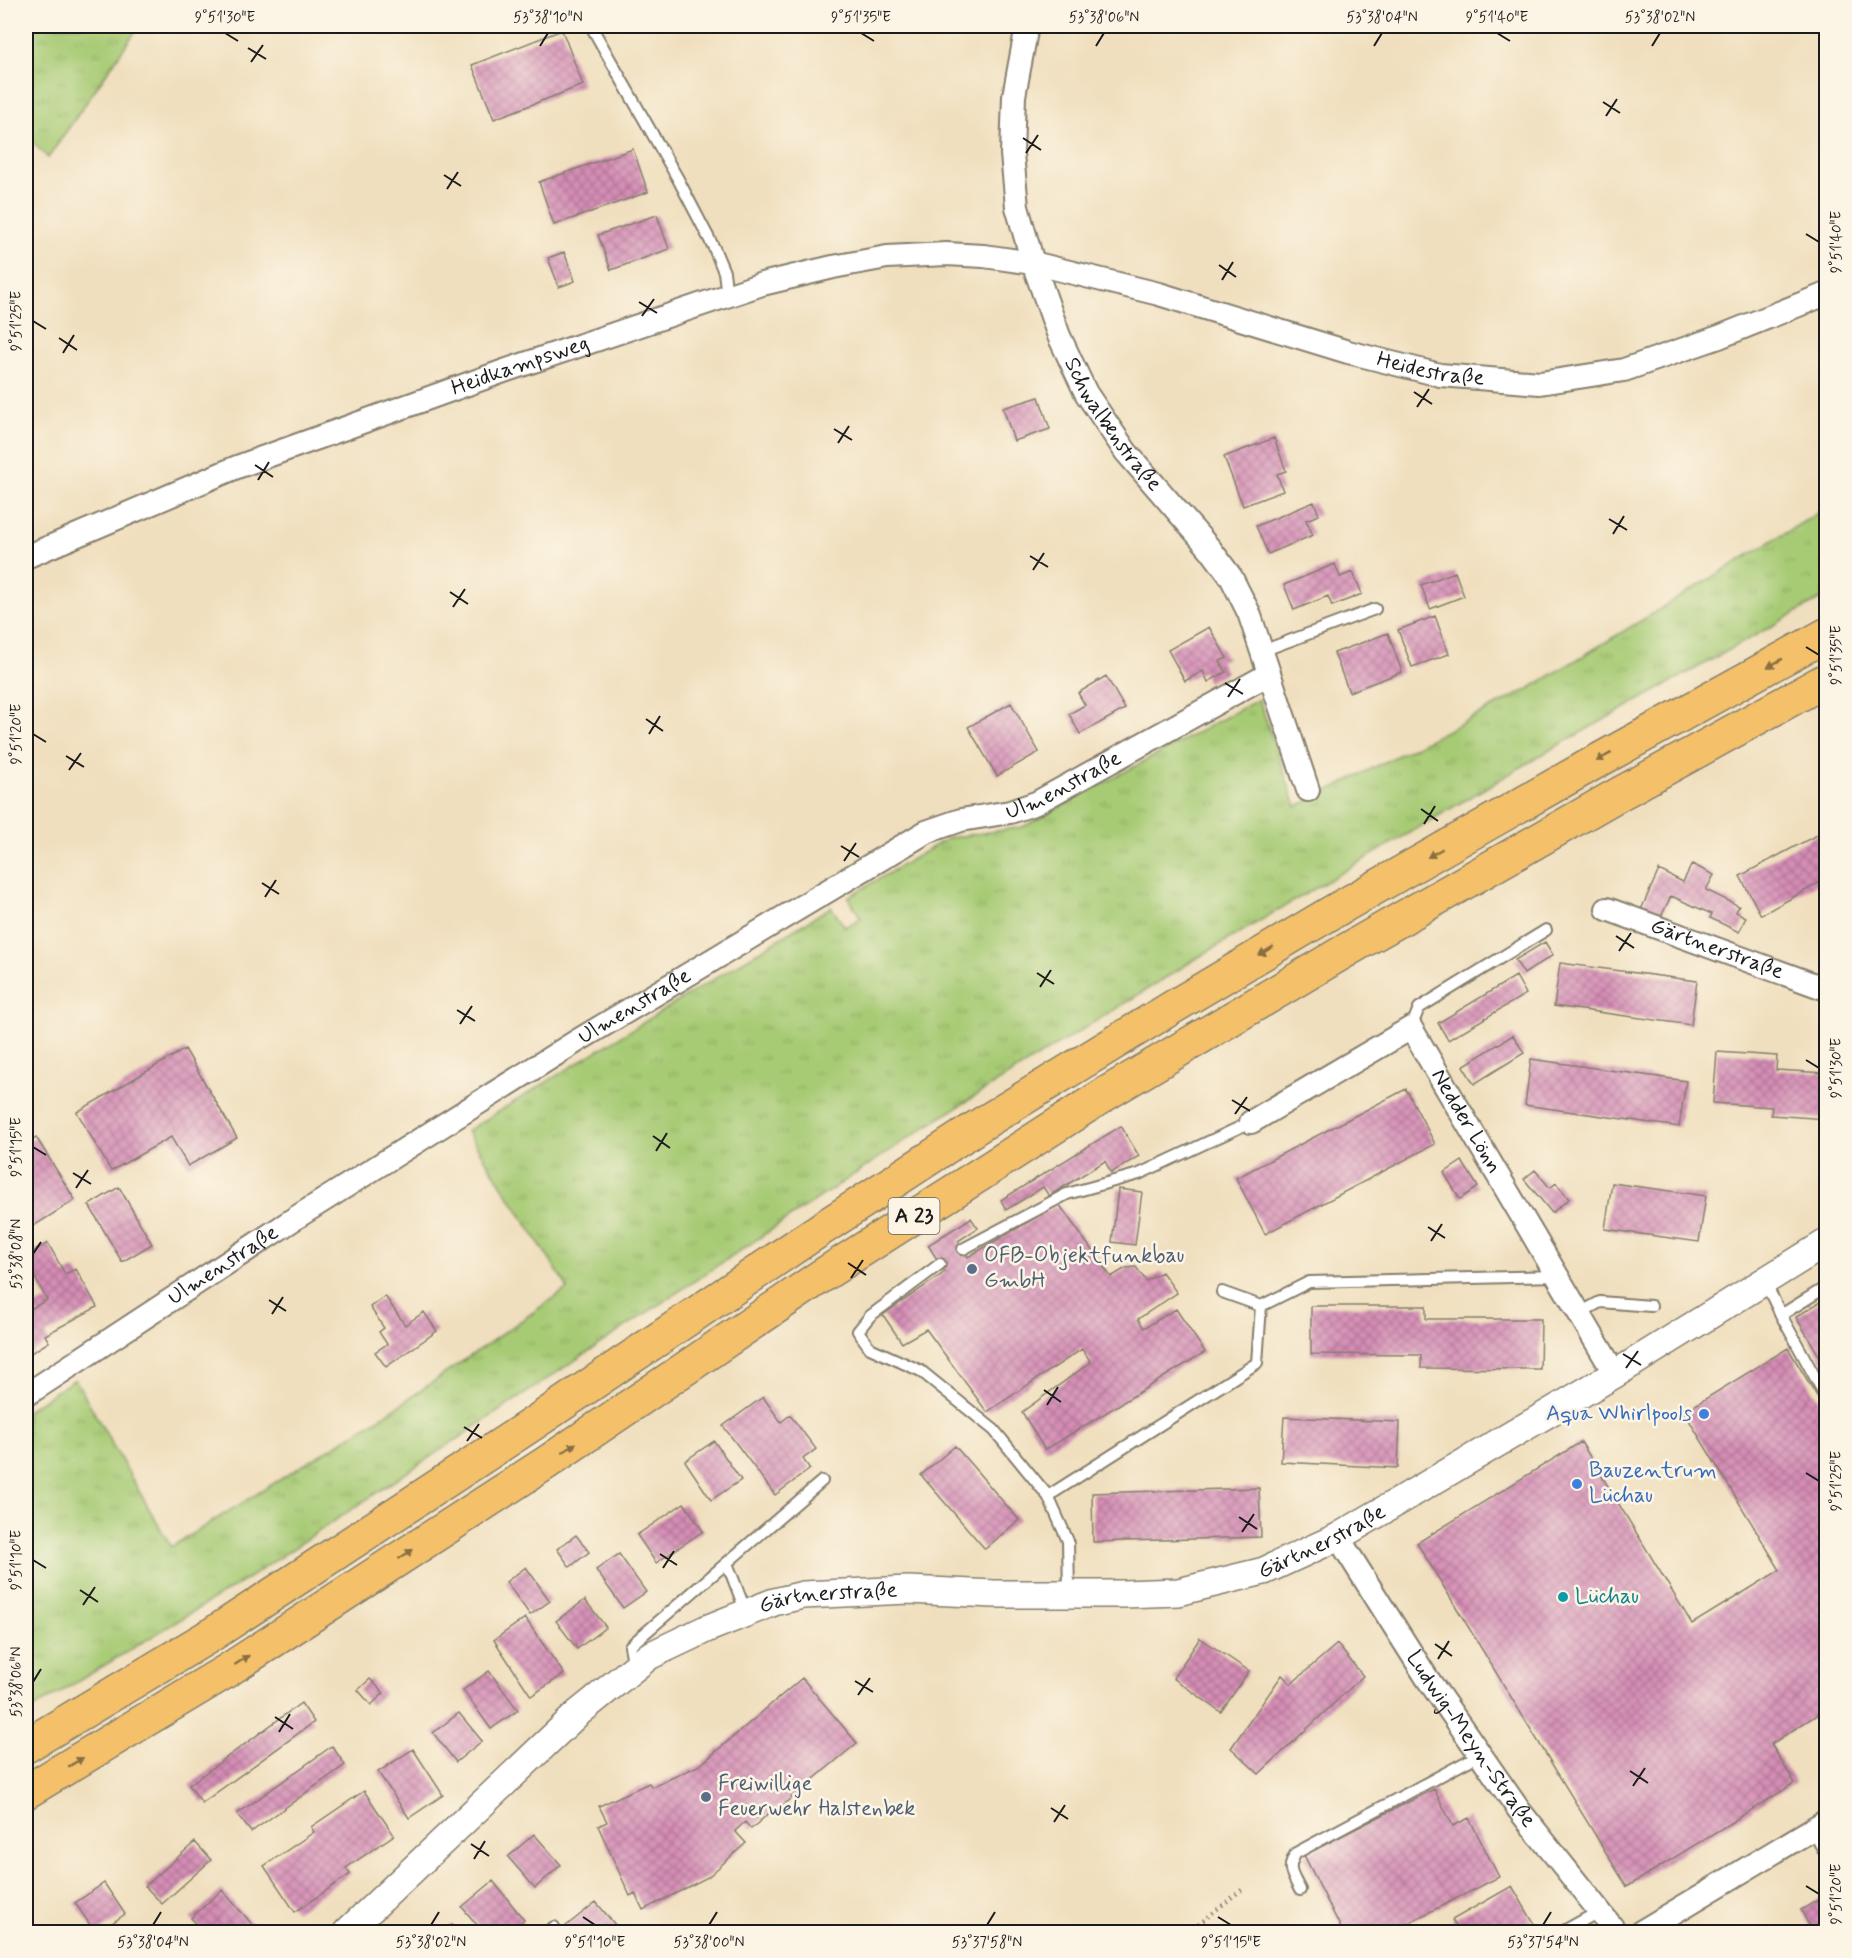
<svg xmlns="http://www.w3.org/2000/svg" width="1852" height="1958" font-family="Mynerve,sans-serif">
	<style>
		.grass { fill: url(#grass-tufts); stroke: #627448; stroke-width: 1.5 }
		.building { fill: url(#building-cross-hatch) }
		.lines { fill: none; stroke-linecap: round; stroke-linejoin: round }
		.service-casing { stroke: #867e6d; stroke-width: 14 }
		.minor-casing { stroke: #867e6d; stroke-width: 26 }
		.tertiary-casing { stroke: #867e6d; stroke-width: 30 }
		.motorway-casing { stroke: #867e6d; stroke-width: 36 }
		.path { stroke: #867e6d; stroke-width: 4; stroke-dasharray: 1.5 4.5; stroke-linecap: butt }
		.service { stroke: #fff; stroke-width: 10 }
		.minor { stroke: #fff; stroke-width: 22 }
		.tertiary { stroke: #fff; stroke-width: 27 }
		.motorway { stroke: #f4c16a; stroke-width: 33 }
		.oneway { fill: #886e43 }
		.ticks { fill: none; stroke: #1c1c1c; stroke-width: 2 }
		.service-dot { fill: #5c6f8a; stroke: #fcf5e5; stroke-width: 2 }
		.shop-dot { fill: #3f7fe0; stroke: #fcf5e5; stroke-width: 2 }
		.culture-dot { fill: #0f9aa8; stroke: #fcf5e5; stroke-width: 2 }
		.labels { text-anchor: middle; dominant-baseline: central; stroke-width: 5; stroke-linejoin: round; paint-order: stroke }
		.shield { fill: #fcf5e5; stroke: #5f5d58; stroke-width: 1.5 }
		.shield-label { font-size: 21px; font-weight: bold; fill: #1c1c1c }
		.street-label { font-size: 22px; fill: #1c1c1c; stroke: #fcf5e5 }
		.service-label { font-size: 22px; fill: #4e5e75; stroke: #fcf5e5; text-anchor: start }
		.shop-label { font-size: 22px; fill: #366cbe; stroke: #fcf5e5; text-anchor: end }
		.culture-label { font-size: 22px; fill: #0d838f; stroke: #fcf5e5; text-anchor: start }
		.neatline { fill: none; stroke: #1c1c1c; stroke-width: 2 }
		.ticks-label { font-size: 15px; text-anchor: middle; fill: #1c1c1c }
	</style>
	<defs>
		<pattern id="grass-tufts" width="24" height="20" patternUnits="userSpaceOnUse" patternTransform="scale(1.5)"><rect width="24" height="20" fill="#a7cb74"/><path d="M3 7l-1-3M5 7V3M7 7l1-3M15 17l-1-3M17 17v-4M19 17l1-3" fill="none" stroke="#8fae64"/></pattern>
		<pattern id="building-cross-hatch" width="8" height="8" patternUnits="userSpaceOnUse" patternTransform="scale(1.5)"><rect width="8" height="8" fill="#d58db6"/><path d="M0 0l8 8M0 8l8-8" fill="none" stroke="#ac7293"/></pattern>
	</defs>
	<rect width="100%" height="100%" fill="#fcf5e5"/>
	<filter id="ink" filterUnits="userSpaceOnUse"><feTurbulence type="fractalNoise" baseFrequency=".0167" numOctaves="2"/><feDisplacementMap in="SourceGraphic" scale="12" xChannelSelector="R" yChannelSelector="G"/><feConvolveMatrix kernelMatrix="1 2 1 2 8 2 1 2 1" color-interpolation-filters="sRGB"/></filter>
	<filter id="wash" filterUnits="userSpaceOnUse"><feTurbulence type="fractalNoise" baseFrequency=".008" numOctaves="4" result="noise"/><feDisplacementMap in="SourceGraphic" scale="24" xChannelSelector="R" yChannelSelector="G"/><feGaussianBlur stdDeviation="1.35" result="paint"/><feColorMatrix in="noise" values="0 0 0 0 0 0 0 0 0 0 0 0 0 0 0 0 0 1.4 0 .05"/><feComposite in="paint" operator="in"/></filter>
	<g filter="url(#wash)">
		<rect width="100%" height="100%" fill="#f0dfbe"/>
		<!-- grass -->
		<path class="grass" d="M 26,26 L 139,26 L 48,158 L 26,135 Z
			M 1826,508 L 1826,596 L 1555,747 L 1202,955 L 927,1126 L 250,1577 L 26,1713 L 26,1411 L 75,1379 L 171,1547 L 391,1411 L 568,1288 L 467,1131 L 831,907 L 845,927 L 861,918 L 848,897 L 948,838 L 1023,827 L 1259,699 L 1296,807 L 1527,690 Z"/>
		<g id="blocks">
			<!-- building -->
			<path class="building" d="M 562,30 L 583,85 L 494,119 L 472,65 Z
				M 633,149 L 648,192 L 554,225 L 539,182 Z
				M 657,215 L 669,249 L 611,270 L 598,235 Z
				M 564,252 L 575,281 L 559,287 L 548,258 Z
				M 1039,397 L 1050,429 L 1014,441 L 1003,408 Z
				M 1274,438 L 1286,471 L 1277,474 L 1283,491 L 1243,506 L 1224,457 Z
				M 1314,502 L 1319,515 L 1306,520 L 1313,535 L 1268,554 L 1256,526 Z
				M 1335,564 L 1340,577 L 1353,572 L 1362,594 L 1332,606 L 1328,596 L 1294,610 L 1284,585 Z
				M 1455,572 L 1464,596 L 1430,609 L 1421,585 Z
				M 1435,616 L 1449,654 L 1412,667 L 1398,630 Z
				M 1209,627 L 1227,658 L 1220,661 L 1226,672 L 1208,682 L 1203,671 L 1185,681 L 1168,650 Z
				M 1388,633 L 1402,672 L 1349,692 L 1334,653 Z
				M 1106,676 L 1125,709 L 1080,734 L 1069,714 L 1085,705 L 1078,693 Z
				M 1011,703 L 1039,752 L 997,776 L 968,727 Z
				M 1826,830 L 1826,879 L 1761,915 L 1740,876 Z
				M 1692,864 L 1714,875 L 1706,890 L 1739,906 L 1736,912 L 1746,917 L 1739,932 L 1710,918 L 1712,914 L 1671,896 L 1659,921 L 1640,912 L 1659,870 L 1683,882 Z
				M 1545,942 L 1553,955 L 1524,974 L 1515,960 Z
				M 1560,963 L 1697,981 L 1691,1025 L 1554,1006 Z
				M 1516,976 L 1526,994 L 1448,1040 L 1438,1023 Z
				M 1513,1035 L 1524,1053 L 1474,1084 L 1463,1066 Z
				M 185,1049 L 237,1138 L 188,1166 L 171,1137 L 111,1171 L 77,1112 Z
				M 1717,1052 L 1777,1056 L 1776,1070 L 1826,1073 L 1826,1119 L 1771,1115 L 1772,1107 L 1713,1103 Z
				M 1531,1059 L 1686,1081 L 1679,1127 L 1525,1105 Z
				M 1406,1089 L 1435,1144 L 1265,1234 L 1236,1178 Z
				M 1121,1126 L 1139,1156 L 1111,1173 L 1105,1161 L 1049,1196 L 1043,1187 L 1006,1210 L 1001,1200 Z
				M 36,1137 L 75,1200 L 32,1227 L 26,1216 L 26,1143 Z
				M 1462,1161 L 1478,1187 L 1460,1199 L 1444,1173 Z
				M 1535,1170 L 1550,1188 L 1556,1183 L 1569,1199 L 1552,1213 L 1524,1179 Z
				M 1612,1183 L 1706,1196 L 1699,1242 L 1605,1229 Z
				M 119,1187 L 152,1244 L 122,1262 L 89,1205 Z
				M 1118,1189 L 1142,1192 L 1135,1245 L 1112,1242 Z
				M 1059,1204 L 1111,1277 L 1126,1268 L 1136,1267 L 1146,1281 L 1162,1272 L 1177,1293 L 1138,1319 L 1144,1328 L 1176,1309 L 1205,1352 L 1045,1450 L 1022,1412 L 1091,1362 L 1082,1349 L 987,1412 L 926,1329 L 902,1343 L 883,1315 L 945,1272 L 928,1245 L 971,1218 L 978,1228 L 958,1241 L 968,1257 Z
				M 48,1243 L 65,1274 L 76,1269 L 97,1307 L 45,1335 L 49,1342 L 26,1356 L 26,1308 L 27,1311 L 47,1300 L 26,1261 L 26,1256 Z
				M 385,1296 L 405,1325 L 424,1312 L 437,1331 L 386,1367 L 375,1352 L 387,1344 L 379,1332 L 384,1328 L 370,1307 Z
				M 1826,1298 L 1826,1367 L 1796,1317 Z
				M 1311,1306 L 1426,1306 L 1426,1319 L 1541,1319 L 1540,1369 L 1421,1368 L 1421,1355 L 1311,1354 Z
				M 1788,1348 L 1826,1411 L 1826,1709 L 1771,1744 L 1795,1783 L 1627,1887 L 1417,1543 L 1581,1442 L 1692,1624 L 1780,1570 L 1684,1412 Z
				M 763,1397 L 781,1422 L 790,1415 L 816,1449 L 803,1459 L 810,1469 L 775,1495 L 723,1426 Z
				M 1284,1417 L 1400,1422 L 1398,1468 L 1281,1462 Z
				M 714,1441 L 741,1480 L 711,1500 L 685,1461 Z
				M 955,1446 L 1019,1520 L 985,1549 L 921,1475 Z
				M 1259,1488 L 1261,1537 L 1093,1542 L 1092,1493 Z
				M 684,1503 L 703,1531 L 656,1563 L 637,1535 Z
				M 576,1535 L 589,1552 L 570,1567 L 557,1549 Z
				M 619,1554 L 646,1592 L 623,1608 L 596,1570 Z
				M 526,1567 L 550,1601 L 530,1615 L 506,1582 Z
				M 585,1600 L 606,1627 L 577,1649 L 556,1621 Z
				M 525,1618 L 564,1674 L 531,1696 L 494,1640 Z
				M 1200,1638 L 1249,1671 L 1221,1712 L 1173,1678 Z
				M 1337,1644 L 1363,1676 L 1259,1774 L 1231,1748 L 1282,1675 L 1291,1684 Z
				M 489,1671 L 518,1710 L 491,1729 L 463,1690 Z
				M 802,1678 L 857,1743 L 778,1809 L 776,1807 L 751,1829 L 745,1822 L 735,1831 L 746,1843 L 708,1877 L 643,1910 L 635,1893 L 630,1896 L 598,1826 L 607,1822 L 599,1806 L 649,1783 L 652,1787 L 700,1765 Z
				M 370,1679 L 384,1693 L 371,1705 L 358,1690 Z
				M 301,1703 L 314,1722 L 202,1803 L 189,1785 Z
				M 459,1713 L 482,1741 L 456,1762 L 433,1733 Z
				M 332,1746 L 345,1765 L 251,1832 L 237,1814 Z
				M 413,1749 L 443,1795 L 409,1818 L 378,1772 Z
				M 1434,1789 L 1453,1826 L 1469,1818 L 1499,1877 L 1390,1932 L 1343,1932 L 1304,1855 Z
				M 364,1791 L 394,1835 L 346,1868 L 350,1874 L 295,1912 L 264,1866 L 314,1832 L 311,1827 Z
				M 534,1834 L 561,1865 L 535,1888 L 508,1857 Z
				M 195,1842 L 211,1860 L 162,1904 L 145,1886 Z
				M 493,1881 L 524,1920 L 509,1932 L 483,1932 L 462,1907 Z
				M 104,1883 L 125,1914 L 99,1932 L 95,1932 L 75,1903 Z
				M 1512,1886 L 1539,1932 L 1460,1932 L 1452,1920 Z
				M 222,1890 L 259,1932 L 204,1932 L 191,1918 Z
				M 1826,1895 L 1826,1932 L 1800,1932 L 1810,1927 L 1801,1910 Z
				M 596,1902 L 621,1932 L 571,1932 L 566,1926 Z
				M 452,1925 L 458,1932 L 442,1932 Z"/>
		</g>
	</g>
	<g filter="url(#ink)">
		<use href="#blocks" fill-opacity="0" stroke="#867e6d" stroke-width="1.5"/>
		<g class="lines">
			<!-- service casing -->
			<g class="service-casing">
				<path id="service" d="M 591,26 L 678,179 L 714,248 L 724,272 L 727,296
					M 1262,651 L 1375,609
					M 1411,1028 L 1419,1008 L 1546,930
					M 963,1249 L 1067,1194 L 1139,1174 L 1251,1122
					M 940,1264 L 870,1316 L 858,1331 L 870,1348 L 921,1371 L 994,1430 L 1048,1496
					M 1765,1282 L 1781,1315
					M 1826,1287 L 1781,1315 L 1826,1397
					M 1261,1306 L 1309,1282 L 1557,1276
					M 1580,1313 L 1600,1302 L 1651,1306
					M 727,1563 L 746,1612
					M 1069,1594 L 1068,1541 L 1048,1496 L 1257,1363 L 1261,1306 L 1222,1292
					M 634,1667 L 630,1646 L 822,1481
					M 1812,1830 L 1826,1854
					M 1300,1890 C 1292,1874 1286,1869 1296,1853 L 1481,1754
					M 548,1932 L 554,1927
					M 1562,1932 L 1600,1911"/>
			</g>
			<!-- minor casing -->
			<g class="minor-casing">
				<g id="minor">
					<path id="s1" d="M 1027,26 L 1014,96 L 1012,154 L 1017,207 L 1033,263 L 1059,336 L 1086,393 L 1126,452 L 1211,550 L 1231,577 L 1249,613 L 1308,790"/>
					<path id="s2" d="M 26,557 L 237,467 L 504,371 L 762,284 L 833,267 L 887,257 L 946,254 L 984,256 L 1033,263 L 1159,294 L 1348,352 L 1440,375 L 1540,383 L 1624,370 L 1719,337 L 1826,294"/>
					<path id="s3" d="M 1607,909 L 1826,989"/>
					<path id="s4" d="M 1251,1122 L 1411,1028 L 1615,1374"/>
					<path id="s5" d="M 26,1395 L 297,1217 L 577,1041 L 926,832 L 961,820 L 1010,812 L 1036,803 L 1269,674"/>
					<path id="s6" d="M 1338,1537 L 1427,1678 L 1519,1810 L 1616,1932"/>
					<path d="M 1641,1932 L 1826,1821"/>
				</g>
			</g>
			<!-- tertiary casing -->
			<g class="tertiary-casing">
				<g id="tertiary">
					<path id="s7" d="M 347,1932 L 577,1714 L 649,1656 L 706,1629 L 774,1602 L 803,1595 L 908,1590 L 994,1594 L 1123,1594 L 1178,1592 L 1264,1571 L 1338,1537 L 1615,1374 L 1826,1243"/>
				</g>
			</g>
			<!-- motorway casing -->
			<g class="motorway-casing">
				<path id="motorway" d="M 26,1746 L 211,1635 L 534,1423 L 812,1235 L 980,1125 L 1173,1007 L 1329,914 L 1592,764 L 1826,635
					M 26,1792 L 225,1672 L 546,1463 L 823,1275 L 1107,1093 L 1345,951 L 1612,798 L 1826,680"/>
			</g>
			<!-- path -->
			<path class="path" d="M 1669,26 L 1692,26
				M 1189,1932 L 1245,1887"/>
			<!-- service -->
			<use href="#service" class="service"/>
			<!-- minor -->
			<use href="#minor" class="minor"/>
			<!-- tertiary -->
			<use href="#tertiary" class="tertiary"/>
			<!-- motorway -->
			<use href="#motorway" class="motorway"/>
		</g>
		<!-- one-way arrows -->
		<defs><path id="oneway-solid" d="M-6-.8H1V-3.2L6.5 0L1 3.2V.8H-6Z" transform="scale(1.5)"/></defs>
		<g class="oneway">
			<use href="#oneway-solid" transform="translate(1775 663) rotate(151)"/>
			<use href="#oneway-solid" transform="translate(1604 757) rotate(151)"/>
			<use href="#oneway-solid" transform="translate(1435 853) rotate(150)"/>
			<use href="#oneway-solid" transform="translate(1266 951) rotate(149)"/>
			<use href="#oneway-solid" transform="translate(569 1448) rotate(-34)"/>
			<use href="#oneway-solid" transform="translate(406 1554) rotate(-33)"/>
			<use href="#oneway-solid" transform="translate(242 1660) rotate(-33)"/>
			<use href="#oneway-solid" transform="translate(76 1762) rotate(-31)"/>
		</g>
	</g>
	<!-- ticks -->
	<path class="ticks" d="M 225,33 L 238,41M 861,33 L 874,41M 1497,33 L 1510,41M 540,46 L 548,33M 1096,46 L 1104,33M 1374,46 L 1382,33M 1652,46 L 1660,33M 248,48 L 266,59M 251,62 L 263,45M 1603,102 L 1620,113M 1606,116 L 1617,99M 1023,138 L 1041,150M 1026,153 L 1038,135M 444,175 L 461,186M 447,189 L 458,172M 1806,234 L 1819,242M 1219,265 L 1236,277M 1222,280 L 1233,262M 639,302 L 657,313M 642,316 L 654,299M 33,321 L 46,329M 59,338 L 77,350M 63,353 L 74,335M 1414,392 L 1432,404M 1417,407 L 1429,389M 834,429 L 852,440M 838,443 L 849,426M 255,465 L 273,477M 258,480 L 269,462M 1609,519 L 1627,530M 1613,534 L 1624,516M 1030,556 L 1048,567M 1033,570 L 1044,553M 450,592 L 468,604M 453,607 L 465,589M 1806,647 L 1819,655M 1225,683 L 1243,694M 1228,697 L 1240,679M 646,719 L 663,731M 33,734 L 46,742M 649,734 L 660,716M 66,756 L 84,767M 69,770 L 81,753M 1421,809 L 1438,821M 1424,824 L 1435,806M 841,846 L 859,857M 844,861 L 856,843M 262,883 L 279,894M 265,897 L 276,880M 1616,936 L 1634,948M 1619,951 L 1631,933M 1037,973 L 1054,984M 1040,987 L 1051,970M 457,1010 L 475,1021M 460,1024 L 472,1006M 1806,1060 L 1819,1068M 1232,1100 L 1250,1111M 1235,1114 L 1247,1097M 653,1136 L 670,1148M 33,1147 L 46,1155M 656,1151 L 667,1133M 73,1173 L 91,1184M 76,1188 L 88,1170M 1428,1227 L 1445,1238M 1431,1241 L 1442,1224M 33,1254 L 41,1242M 848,1263 L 866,1275M 851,1278 L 863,1260M 269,1300 L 286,1311M 272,1314 L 283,1297M 1623,1354 L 1641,1365M 1626,1368 L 1638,1351M 1044,1390 L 1061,1402M 1047,1405 L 1058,1387M 464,1427 L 482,1438M 467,1441 L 479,1424M 1806,1473 L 1819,1481M 1239,1517 L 1257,1529M 1242,1532 L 1254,1514M 660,1554 L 677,1565M 33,1560 L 46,1568M 663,1568 L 674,1551M 80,1590 L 98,1602M 83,1605 L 95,1587M 1435,1644 L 1452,1656M 1438,1659 L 1449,1641M 855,1681 L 873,1692M 33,1682 L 41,1669M 858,1695 L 870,1678M 275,1717 L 293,1729M 279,1732 L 290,1714M 1630,1771 L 1648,1783M 1633,1786 L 1645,1768M 1051,1808 L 1068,1819M 1054,1822 L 1065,1805M 471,1844 L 489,1856M 474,1859 L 485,1841M 1806,1886 L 1819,1894M 583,1917 L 595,1925M 1218,1917 L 1231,1925M 153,1925 L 161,1912M 431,1925 L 439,1912M 709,1925 L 717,1912M 987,1925 L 995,1912M 1543,1925 L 1551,1912"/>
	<!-- markers -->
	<g class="service-dot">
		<circle cx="972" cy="1269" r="6"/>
		<circle cx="706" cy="1797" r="6"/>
	</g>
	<g class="shop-dot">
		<circle cx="1704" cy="1414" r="6"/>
		<circle cx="1577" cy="1484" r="6"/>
	</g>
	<circle class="culture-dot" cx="1563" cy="1597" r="6"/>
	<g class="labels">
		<!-- shield labels -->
		<rect class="shield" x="888.5" y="1198" width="51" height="36" rx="4.5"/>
		<g class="shield-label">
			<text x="914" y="1216">A 23</text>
		</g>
		<!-- street labels -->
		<g class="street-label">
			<text stroke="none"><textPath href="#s2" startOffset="530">Heidkampsweg</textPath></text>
			<text stroke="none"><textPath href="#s2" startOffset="1472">Heidestraße</textPath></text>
			<text stroke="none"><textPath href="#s1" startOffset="422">Schwalbenstraße</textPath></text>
			<text stroke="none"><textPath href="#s5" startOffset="1208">Ulmenstraße</textPath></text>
			<text stroke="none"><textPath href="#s3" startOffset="117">Gärtnerstraße</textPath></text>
			<text stroke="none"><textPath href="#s5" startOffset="722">Ulmenstraße</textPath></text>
			<text stroke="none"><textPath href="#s4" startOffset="294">Nedder Lönn</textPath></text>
			<text stroke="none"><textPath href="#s5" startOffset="236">Ulmenstraße</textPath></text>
			<text stroke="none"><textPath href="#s7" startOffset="1104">Gärtnerstraße</textPath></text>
			<text stroke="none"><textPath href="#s7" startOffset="600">Gärtnerstraße</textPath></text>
			<text stroke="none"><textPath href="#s6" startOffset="242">Ludwig-Meyn-Straße</textPath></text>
		</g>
		<!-- service labels -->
		<g class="service-label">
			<text x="984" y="1256">OFB-Objektfunkbau<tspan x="984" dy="25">GmbH</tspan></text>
			<text x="718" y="1784">Freiwillige<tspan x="718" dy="25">Feuerwehr Halstenbek</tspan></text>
		</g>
		<!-- shop labels -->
		<g class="shop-label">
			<text x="1692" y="1414">Aqua Whirlpools</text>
			<text x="1589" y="1471" text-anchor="start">Bauzentrum<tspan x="1589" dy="25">Lüchau</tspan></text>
		</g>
		<!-- culture labels -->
		<g class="culture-label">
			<text x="1575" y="1597">Lüchau</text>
		</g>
	</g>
	<!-- margin -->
	<rect width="1852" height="1958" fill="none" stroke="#fcf5e5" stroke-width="66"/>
	<rect x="33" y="33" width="1786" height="1892" class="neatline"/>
	<g class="ticks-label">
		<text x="225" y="22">9°51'30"E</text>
		<text x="548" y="22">53°38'10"N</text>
		<text x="861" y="22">9°51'35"E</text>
		<text x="1104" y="22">53°38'06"N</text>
		<text x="1382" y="22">53°38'04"N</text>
		<text x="1497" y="22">9°51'40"E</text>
		<text x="1660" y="22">53°38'02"N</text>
		<text transform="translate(1836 242) rotate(-90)" y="5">9°51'40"E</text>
		<text transform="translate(16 321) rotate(-90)" y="5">9°51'25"E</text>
		<text transform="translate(1836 655) rotate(-90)" y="5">9°51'35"E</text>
		<text transform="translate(16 734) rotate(-90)" y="5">9°51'20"E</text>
		<text transform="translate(1836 1068) rotate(-90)" y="5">9°51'30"E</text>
		<text transform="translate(16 1147) rotate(-90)" y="5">9°51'15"E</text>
		<text transform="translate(16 1254) rotate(-90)" y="5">53°38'08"N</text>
		<text transform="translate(1836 1481) rotate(-90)" y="5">9°51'25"E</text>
		<text transform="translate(16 1560) rotate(-90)" y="5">9°51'10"E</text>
		<text transform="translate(16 1682) rotate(-90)" y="5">53°38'06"N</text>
		<text transform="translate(1836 1894) rotate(-90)" y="5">9°51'20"E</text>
		<text x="153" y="1947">53°38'04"N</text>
		<text x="431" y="1947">53°38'02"N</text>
		<text x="595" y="1947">9°51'10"E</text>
		<text x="709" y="1947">53°38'00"N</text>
		<text x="987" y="1947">53°37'58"N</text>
		<text x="1231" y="1947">9°51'15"E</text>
		<text x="1543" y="1947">53°37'54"N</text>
	</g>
</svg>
